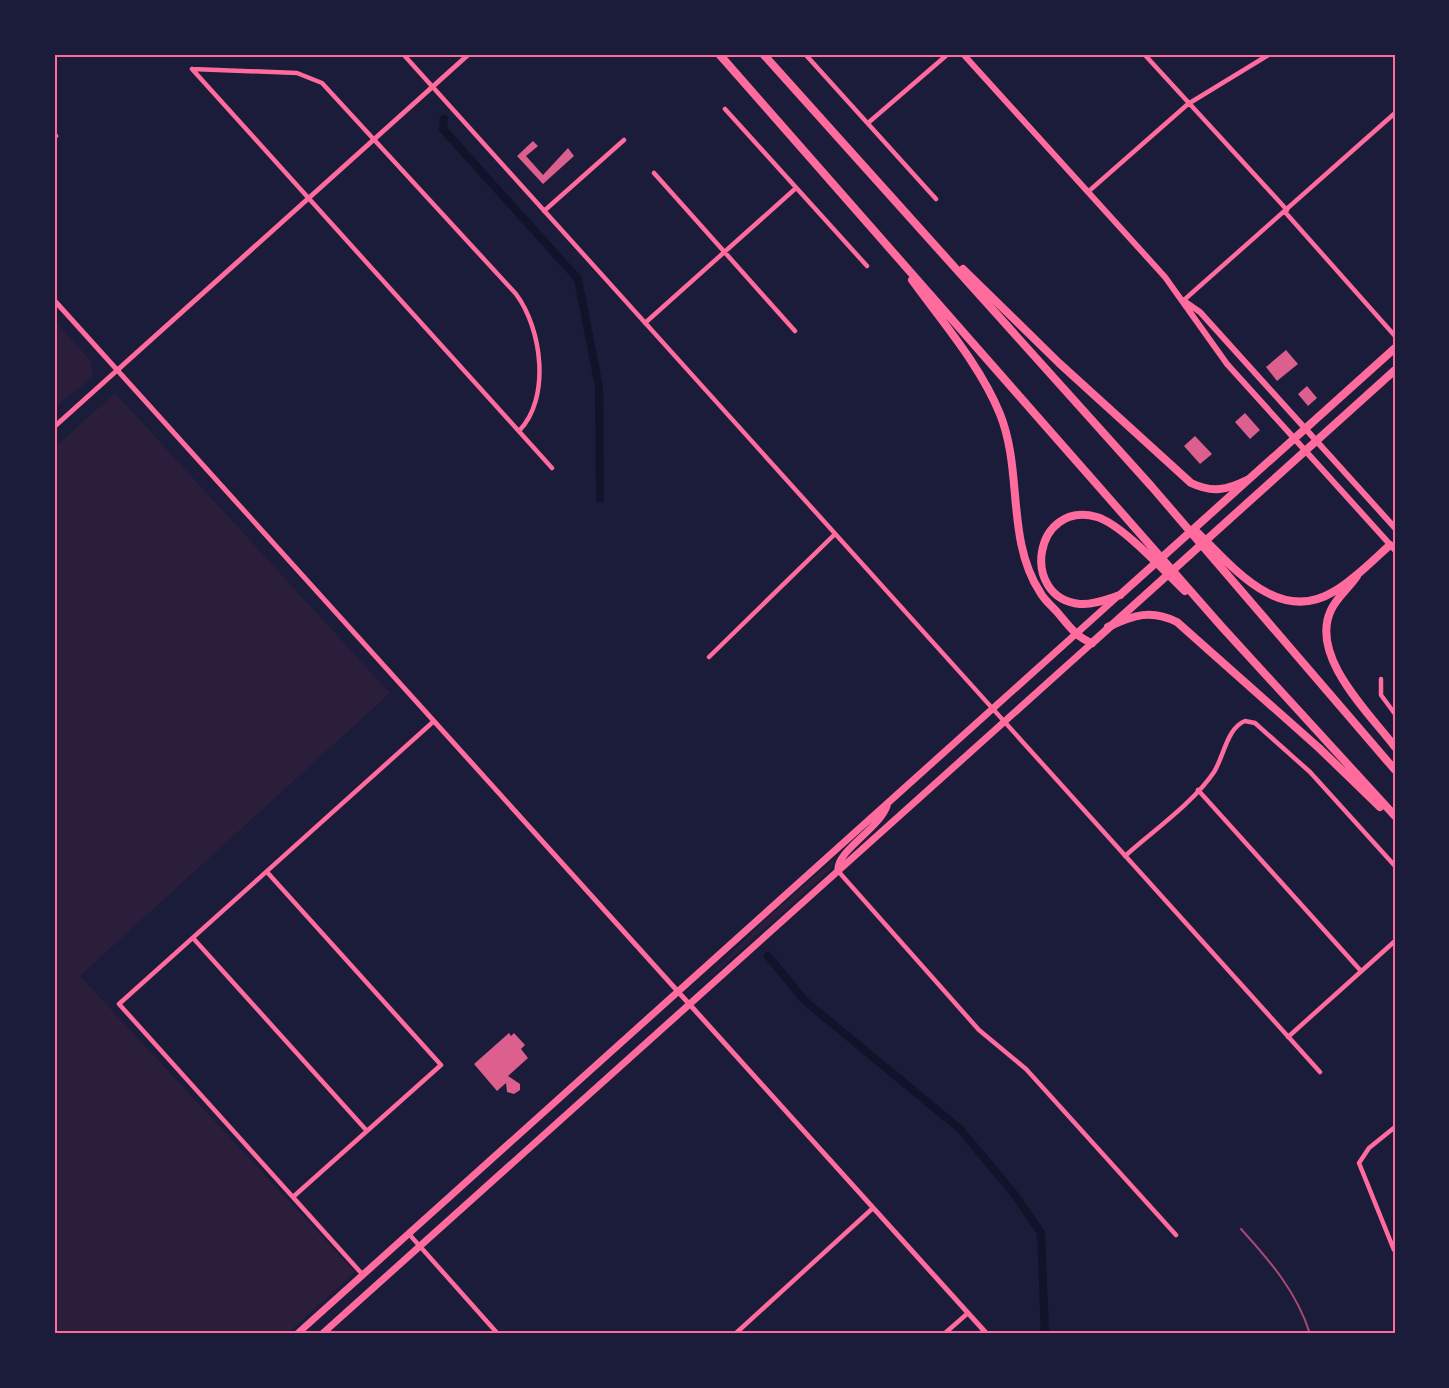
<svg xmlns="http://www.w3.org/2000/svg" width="1449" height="1388" font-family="'Open Sans',sans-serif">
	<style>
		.green { fill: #2a1e3b }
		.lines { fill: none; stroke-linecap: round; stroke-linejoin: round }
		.canal { stroke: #12122b; stroke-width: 8 }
		.building { fill: #dd5f8e }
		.minor { stroke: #ff6b9d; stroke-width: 4.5 }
		.tertiary { stroke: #ff6b9d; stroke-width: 5 }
		.secondary { stroke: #ff6b9d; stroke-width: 6 }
		.primary { stroke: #ff6b9d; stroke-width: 7 }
		.trunk { stroke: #ff6b9d; stroke-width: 8 }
		.motorway { stroke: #ff6b9d; stroke-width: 8 }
		.rail { stroke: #a44b75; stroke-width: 2 }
		.neatline { fill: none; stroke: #ff6b9d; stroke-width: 2 }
	</style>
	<rect width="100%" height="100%" fill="#1b1b3a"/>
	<!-- green -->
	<path class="green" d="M 54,320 L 90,360 L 93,377 L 54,408 Z
		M 115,393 L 390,693 L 80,976 L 355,1272 L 287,1334 L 54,1334 L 54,448 Z
		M 843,851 L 834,861 L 831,869 L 693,992 L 765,920 Z"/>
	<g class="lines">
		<!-- canal -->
		<path class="canal" d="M 444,119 L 443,129 L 578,279 L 599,387 L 600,499
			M 768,956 L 804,1000 L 960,1129 L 1015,1195 L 1041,1233 L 1045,1334"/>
	</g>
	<!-- building -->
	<path class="building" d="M 533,141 L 538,146 L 526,156 L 543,175 L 568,148 L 574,156 L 543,184 L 517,156 Z
		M 1286,350 L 1298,364 L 1277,381 L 1266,367 Z
		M 1307,386 L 1317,398 L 1308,406 L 1298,394 Z
		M 1245,413 L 1260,430 L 1250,439 L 1235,422 Z
		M 1195,436 L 1212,454 L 1200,464 L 1184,446 Z
		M 509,1033 L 511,1036 L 514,1033 L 525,1045 L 521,1049 L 528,1058 L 508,1076 L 520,1084 L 520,1090 L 514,1094 L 507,1092 L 506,1083 L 497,1091 L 474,1064 Z"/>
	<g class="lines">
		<!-- minor -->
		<path class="minor" d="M 403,54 L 1320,1072
			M 805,54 L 936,199
			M 1144,54 L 1287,210
			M 192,69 L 297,73 L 322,83 L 516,294 C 542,329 551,398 519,431
			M 192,69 L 552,468
			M 725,109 L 867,266
			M 868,123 L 948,54
			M 54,133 L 56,136
			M 654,173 L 795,331
			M 1089,191 L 1188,104 L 1270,54
			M 544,211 L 624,140
			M 1285,212 L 1395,336
			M 1184,300 L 1395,113
			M 645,323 L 796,188
			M 709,657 L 835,534
			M 1381,679 L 1381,695 L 1395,714
			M 1198,790 L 1361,971
			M 1125,856 C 1153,831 1194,802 1214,772 C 1224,756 1227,728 1245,721 L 1255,723 L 1310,772 L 1395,866
			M 838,871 L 979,1030 L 1026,1069 L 1176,1235
			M 267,872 L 441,1065 L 293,1197
			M 193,938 L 367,1131
			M 1288,1037 L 1395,941
			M 409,1234 L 498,1334
			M 1394,1250 L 1359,1163 L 1369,1148 L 1395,1127
			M 363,1275 L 119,1004 L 434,721
			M 735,1334 L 873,1208
			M 944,1334 L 968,1313
			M 1394,1334 L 1395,1333"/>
		<!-- tertiary -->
		<path class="tertiary" d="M 54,300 L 987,1334
			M 54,427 L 469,54"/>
		<!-- secondary -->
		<path class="secondary" d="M 963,54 L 1165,277 L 1227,364 L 1395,550
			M 1184,301 L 1200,312 L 1395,528"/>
		<!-- primary -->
		<path class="primary" d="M 838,871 C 835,852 879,829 887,806
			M 297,1334 L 1118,596
			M 322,1334 L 1092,643"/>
		<!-- trunk -->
		<path class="trunk" d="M 1120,595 L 1395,348
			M 1092,643 L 1395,370"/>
		<!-- motorway -->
		<path class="motorway" d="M 719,54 L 1222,627 L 1395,816
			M 763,54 L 1152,487 L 1395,770
			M 963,269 L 1059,363 L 1191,483 C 1212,493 1227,490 1247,480
			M 912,280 C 943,323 980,365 1000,414 C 1023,471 1006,540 1040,592 C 1044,600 1052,606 1058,613 C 1068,625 1076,637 1092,643
			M 1197,532 C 1232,566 1278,625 1333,592 C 1354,580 1372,561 1390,545
			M 1357,576 C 1349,588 1337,597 1331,610 C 1309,656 1369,713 1395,747
			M 1120,595 C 1108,599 1094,605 1080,604 C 1019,598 1034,499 1097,517 C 1123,525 1165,572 1185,591
			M 1108,627 C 1134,615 1151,609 1177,622 L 1319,748 L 1380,807"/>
		<!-- rail -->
		<path class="rail" d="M 1241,1229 C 1270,1261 1297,1292 1310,1334"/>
	</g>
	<!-- border -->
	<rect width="1449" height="1388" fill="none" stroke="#1b1b3a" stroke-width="111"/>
	<rect x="56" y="56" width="1338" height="1276" class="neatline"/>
</svg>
